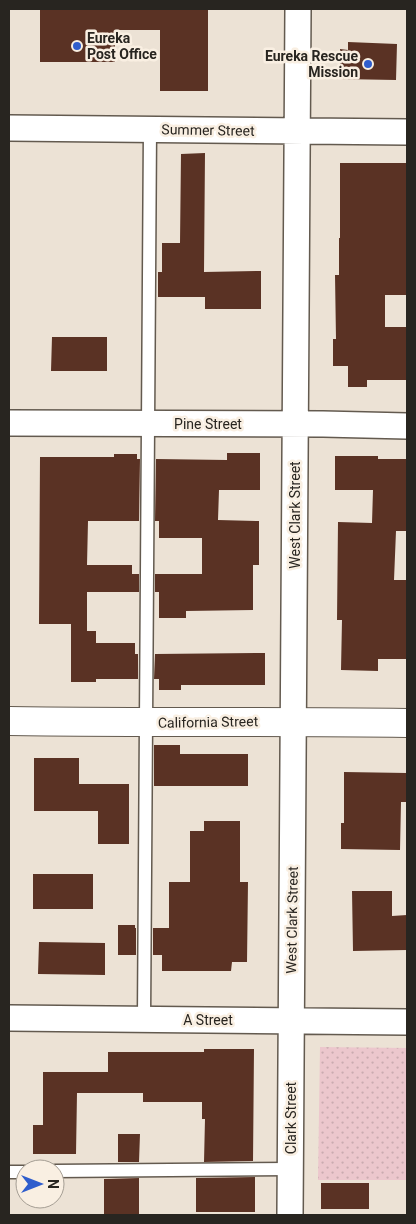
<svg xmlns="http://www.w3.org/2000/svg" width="416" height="1224" font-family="Roboto,sans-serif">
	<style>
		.grass { fill: url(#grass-dots) }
		.building { fill: #5a3224 }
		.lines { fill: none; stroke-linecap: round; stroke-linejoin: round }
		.lane-casing { stroke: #635a4f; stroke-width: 15 }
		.street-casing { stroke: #635a4f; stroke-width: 28 }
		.secondary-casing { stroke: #635a4f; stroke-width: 30 }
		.lane { stroke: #fff; stroke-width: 12 }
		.street { stroke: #fff; stroke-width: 25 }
		.secondary { stroke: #fff; stroke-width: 28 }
		.poi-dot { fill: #2f5dcc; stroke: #f9efe2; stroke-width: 2 }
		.labels { text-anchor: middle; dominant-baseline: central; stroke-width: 5; stroke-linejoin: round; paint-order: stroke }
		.poi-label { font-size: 14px; font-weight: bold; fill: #282520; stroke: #f9efe2; text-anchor: start }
		.street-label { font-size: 14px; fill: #282520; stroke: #f9efe2 }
	</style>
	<defs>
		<pattern id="grass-dots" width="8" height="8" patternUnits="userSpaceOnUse" patternTransform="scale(1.25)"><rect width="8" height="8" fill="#ecc7cd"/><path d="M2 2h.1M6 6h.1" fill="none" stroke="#caabb0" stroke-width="1.8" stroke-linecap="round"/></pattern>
	</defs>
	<rect width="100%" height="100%" fill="#ece2d5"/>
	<!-- grass -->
	<path class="grass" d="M 320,1047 L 407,1048 L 407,1180 L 318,1180 Z"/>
	<!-- building -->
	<path class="building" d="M 40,9 L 208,9 L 208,91 L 160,91 L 160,30 L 115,30 L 115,62 L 40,62 Z
		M 348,42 L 397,44 L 396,80 L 340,79 L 340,49 L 348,50 Z
		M 205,153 L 204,272 L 261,271 L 261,309 L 205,309 L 205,297 L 158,297 L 158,272 L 162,272 L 162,243 L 180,243 L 181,154 Z
		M 340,163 L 407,163 L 407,295 L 385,295 L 385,327 L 407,327 L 407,380 L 367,380 L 367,387 L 348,387 L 348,366 L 333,366 L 333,339 L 336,339 L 335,275 L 339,275 L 339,238 L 340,238 Z
		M 52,337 L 107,337 L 107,371 L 51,371 Z
		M 227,453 L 260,453 L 260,490 L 219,490 L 218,520 L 259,521 L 259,565 L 253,565 L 253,610 L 186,611 L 186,618 L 159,618 L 159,592 L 155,592 L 155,574 L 202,574 L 202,538 L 159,538 L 159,521 L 155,521 L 156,459 L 227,460 Z
		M 114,454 L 137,454 L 137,459 L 140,459 L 139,521 L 88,521 L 87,565 L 132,565 L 132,574 L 139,574 L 139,592 L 87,592 L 87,631 L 96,631 L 96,643 L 135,643 L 135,654 L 138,654 L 138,679 L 96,679 L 96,682 L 71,682 L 71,624 L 39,624 L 40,457 L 114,457 Z
		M 335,456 L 378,456 L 378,459 L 407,459 L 407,531 L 396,531 L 394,580 L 407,580 L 407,659 L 378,659 L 378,671 L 341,670 L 342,620 L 337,620 L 338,522 L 372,523 L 373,490 L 335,490 Z
		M 265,653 L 265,685 L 181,685 L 181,690 L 159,690 L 159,679 L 154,679 L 155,654 Z
		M 154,745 L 180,745 L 180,754 L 248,754 L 248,786 L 154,786 Z
		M 34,758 L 79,758 L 79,784 L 129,784 L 129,844 L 98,844 L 98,811 L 34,811 Z
		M 344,772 L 407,773 L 407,802 L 401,802 L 400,850 L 341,849 L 341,823 L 344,823 Z
		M 204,821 L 240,821 L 240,882 L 248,882 L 247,962 L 232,962 L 231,971 L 162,971 L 162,955 L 153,955 L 153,928 L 169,928 L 169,882 L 190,882 L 190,831 L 204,831 Z
		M 33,874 L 93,874 L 93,909 L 33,909 Z
		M 352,891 L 392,891 L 392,916 L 407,915 L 407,950 L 353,951 Z
		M 118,925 L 135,925 L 135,928 L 136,928 L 136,955 L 118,955 Z
		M 39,942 L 105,943 L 105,975 L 38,974 Z
		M 204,1049 L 254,1049 L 253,1161 L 204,1162 L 205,1119 L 202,1119 L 202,1102 L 143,1102 L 143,1093 L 77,1093 L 76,1154 L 33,1154 L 33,1125 L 43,1125 L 43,1072 L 108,1072 L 108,1052 L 204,1052 Z
		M 118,1134 L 140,1134 L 139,1162 L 118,1162 Z
		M 255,1177 L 255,1212 L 196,1212 L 196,1178 Z
		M 139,1178 L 139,1215 L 104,1215 L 104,1179 Z
		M 321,1183 L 369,1183 L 369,1209 L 321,1209 Z"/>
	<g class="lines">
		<!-- lane casing -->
		<g class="lane-casing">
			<path id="lane" d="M 144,1019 L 150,129
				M 55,1171 L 291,1169
				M 9,1172 L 25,1172"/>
		</g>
		<!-- street casing -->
		<g class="street-casing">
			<path id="street" d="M 9,128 L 407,132
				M 9,423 L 323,424 L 407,426
				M 9,1018 L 407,1022
				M 290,1215 L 298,9"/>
		</g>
		<!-- secondary casing -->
		<g class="secondary-casing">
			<path id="secondary" d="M 9,721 C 142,723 274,721 407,723"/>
		</g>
		<!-- lane -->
		<use href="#lane" class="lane"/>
		<!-- street -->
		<use href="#street" class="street"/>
		<!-- secondary -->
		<use href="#secondary" class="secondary"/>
	</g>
	<!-- markers -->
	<g class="poi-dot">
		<circle cx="77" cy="46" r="5"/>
		<circle cx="368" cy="64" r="5"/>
	</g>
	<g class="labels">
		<!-- poi labels -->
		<g class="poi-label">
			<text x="87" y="38">Eureka<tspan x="87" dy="16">Post Office</tspan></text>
			<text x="358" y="56" text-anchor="end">Eureka Rescue<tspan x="358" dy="16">Mission</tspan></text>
		</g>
		<!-- street labels -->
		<g class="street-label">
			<text transform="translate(208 130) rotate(1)">Summer Street</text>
			<text x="208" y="424">Pine Street</text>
			<text transform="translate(295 515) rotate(-90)">West Clark Street</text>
			<text transform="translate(208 722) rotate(-1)">California Street</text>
			<text transform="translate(292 920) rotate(-89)">West Clark Street</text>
			<text x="208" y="1020">A Street</text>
			<text transform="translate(291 1118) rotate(-90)">Clark Street</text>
		</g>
	</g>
	<!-- border -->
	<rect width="416" height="1224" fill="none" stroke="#282520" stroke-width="20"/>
	<!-- north arrow -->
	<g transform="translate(40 1184) rotate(90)"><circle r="24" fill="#f9efe2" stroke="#a59e94"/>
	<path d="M0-4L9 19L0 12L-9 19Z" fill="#2f5dcc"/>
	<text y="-8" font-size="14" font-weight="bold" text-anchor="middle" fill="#282520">N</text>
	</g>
</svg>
